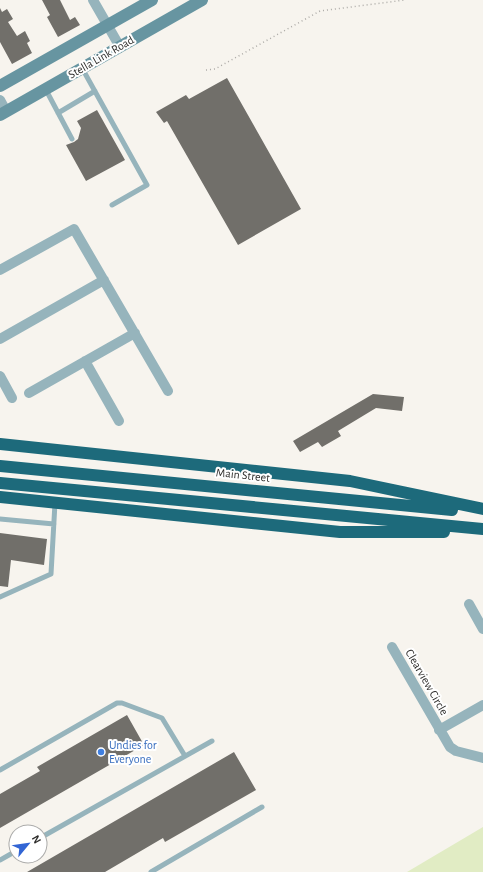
<svg xmlns="http://www.w3.org/2000/svg" width="483" height="872" font-family="'Alegreya Sans',sans-serif">
	<style>
		.green { fill: #e1ecc4 }
		.building { fill: #716f6a }
		.lines { fill: none; stroke-linecap: round; stroke-linejoin: round }
		.path { stroke: #acaaa6; stroke-width: 1.5; stroke-dasharray: 1 3; stroke-linecap: butt }
		.lane { stroke: #96b4bc; stroke-width: 5 }
		.street { stroke: #96b4bc; stroke-width: 10 }
		.secondary { stroke: #6795a1; stroke-width: 12 }
		.highway { stroke: #1d6a7b; stroke-width: 12 }
		.shop-dot { fill: #3f7fe0; stroke: #fff; stroke-width: 1.5 }
		.labels { text-anchor: middle; dominant-baseline: central; stroke-width: 4; stroke-linejoin: round; paint-order: stroke }
		.street-label { font-size: 12px; fill: #2e2d2b; stroke: #fff }
		.shop-label { font-size: 12px; fill: #366cbe; stroke: #fff; text-anchor: start }
	</style>
	<rect width="100%" height="100%" fill="#f7f4ee"/>
	<!-- green -->
	<path class="green" d="M 483,827 L 483,872 L 407,872 Z"/>
	<!-- building -->
	<path class="building" d="M 42,0 L 60,0 L 70,20 L 75,17 L 80,25 L 58,37 L 47,17 L 50,15 Z
		M 0,8 L 2,12 L 7,9 L 13,19 L 8,22 L 17,36 L 25,31 L 30,41 L 27,43 L 32,53 L 12,64 L 0,42 Z
		M 227,78 L 301,209 L 238,245 L 167,121 L 164,123 L 156,112 L 186,95 L 189,99 Z
		M 97,110 L 125,160 L 86,181 L 66,145 L 74,142 L 78,139 L 81,128 L 77,121 Z
		M 373,394 L 404,397 L 402,411 L 376,408 L 338,431 L 341,436 L 322,447 L 318,442 L 300,452 L 293,441 Z
		M 0,533 L 47,539 L 44,565 L 11,560 L 8,587 L 0,586 Z
		M 127,715 L 144,745 L 0,828 L 0,794 L 40,771 L 37,767 Z
		M 234,752 L 256,790 L 165,842 L 163,838 L 105,872 L 27,872 Z"/>
	<g class="lines">
		<!-- path -->
		<path class="path" d="M 206,70 L 215,69 L 320,11 L 405,0"/>
		<!-- lane -->
		<path class="lane" d="M 82,68 L 147,185 L 112,205
			M 46,90 L 72,139
			M 58,113 L 95,91
			M 0,519 L 54,524
			M 0,597 L 51,574 L 55,503
			M 0,770 L 117,703 L 122,703 L 162,718 L 185,756
			M 40,838 L 212,741
			M 0,860 L 16,851
			M 151,872 L 262,807"/>
		<!-- street -->
		<path class="street" d="M 93,0 L 120,47
			M 0,100 L 6,111
			M 0,270 L 74,229 L 168,391
			M 0,339 L 104,280
			M 85,361 L 119,421
			M 0,376 L 12,398
			M 29,393 L 135,333
			M 469,604 L 483,629
			M 392,647 L 450,747 L 456,751 L 483,758
			M 439,730 L 483,705"/>
		<!-- secondary -->
		<path class="secondary" d="M 0,86 L 152,0
			M 0,115 L 202,0"/>
		<!-- highway -->
		<path class="highway" d="M 0,444 L 350,481 L 483,509
			M 0,466 L 452,510
			M 0,483 L 483,529
			M 0,497 L 340,532 L 444,532"/>
	</g>
	<!-- markers -->
	<circle class="shop-dot" cx="101" cy="752" r="4"/>
	<g class="labels">
		<!-- street labels -->
		<g class="street-label">
			<text transform="translate(101 57) rotate(-30)">Stella Link Road</text>
			<text transform="translate(243 475) rotate(6)">Main Street</text>
			<text transform="translate(427 682) rotate(60)">Clearview Circle</text>
		</g>
		<!-- shop labels -->
		<g class="shop-label">
			<text x="109" y="745">Undies for<tspan x="109" dy="14">Everyone</tspan></text>
		</g>
	</g>
	<!-- north arrow -->
	<g transform="translate(28 844) rotate(61)"><circle r="19" fill="#ffffff" stroke="#ababaa"/>
	<path d="M0-3L7 15L0 10L-7 15Z" fill="#3265d4"/>
	<text y="-6" font-size="11" font-weight="bold" text-anchor="middle" fill="#2e2d2b">N</text>
	</g>
</svg>
